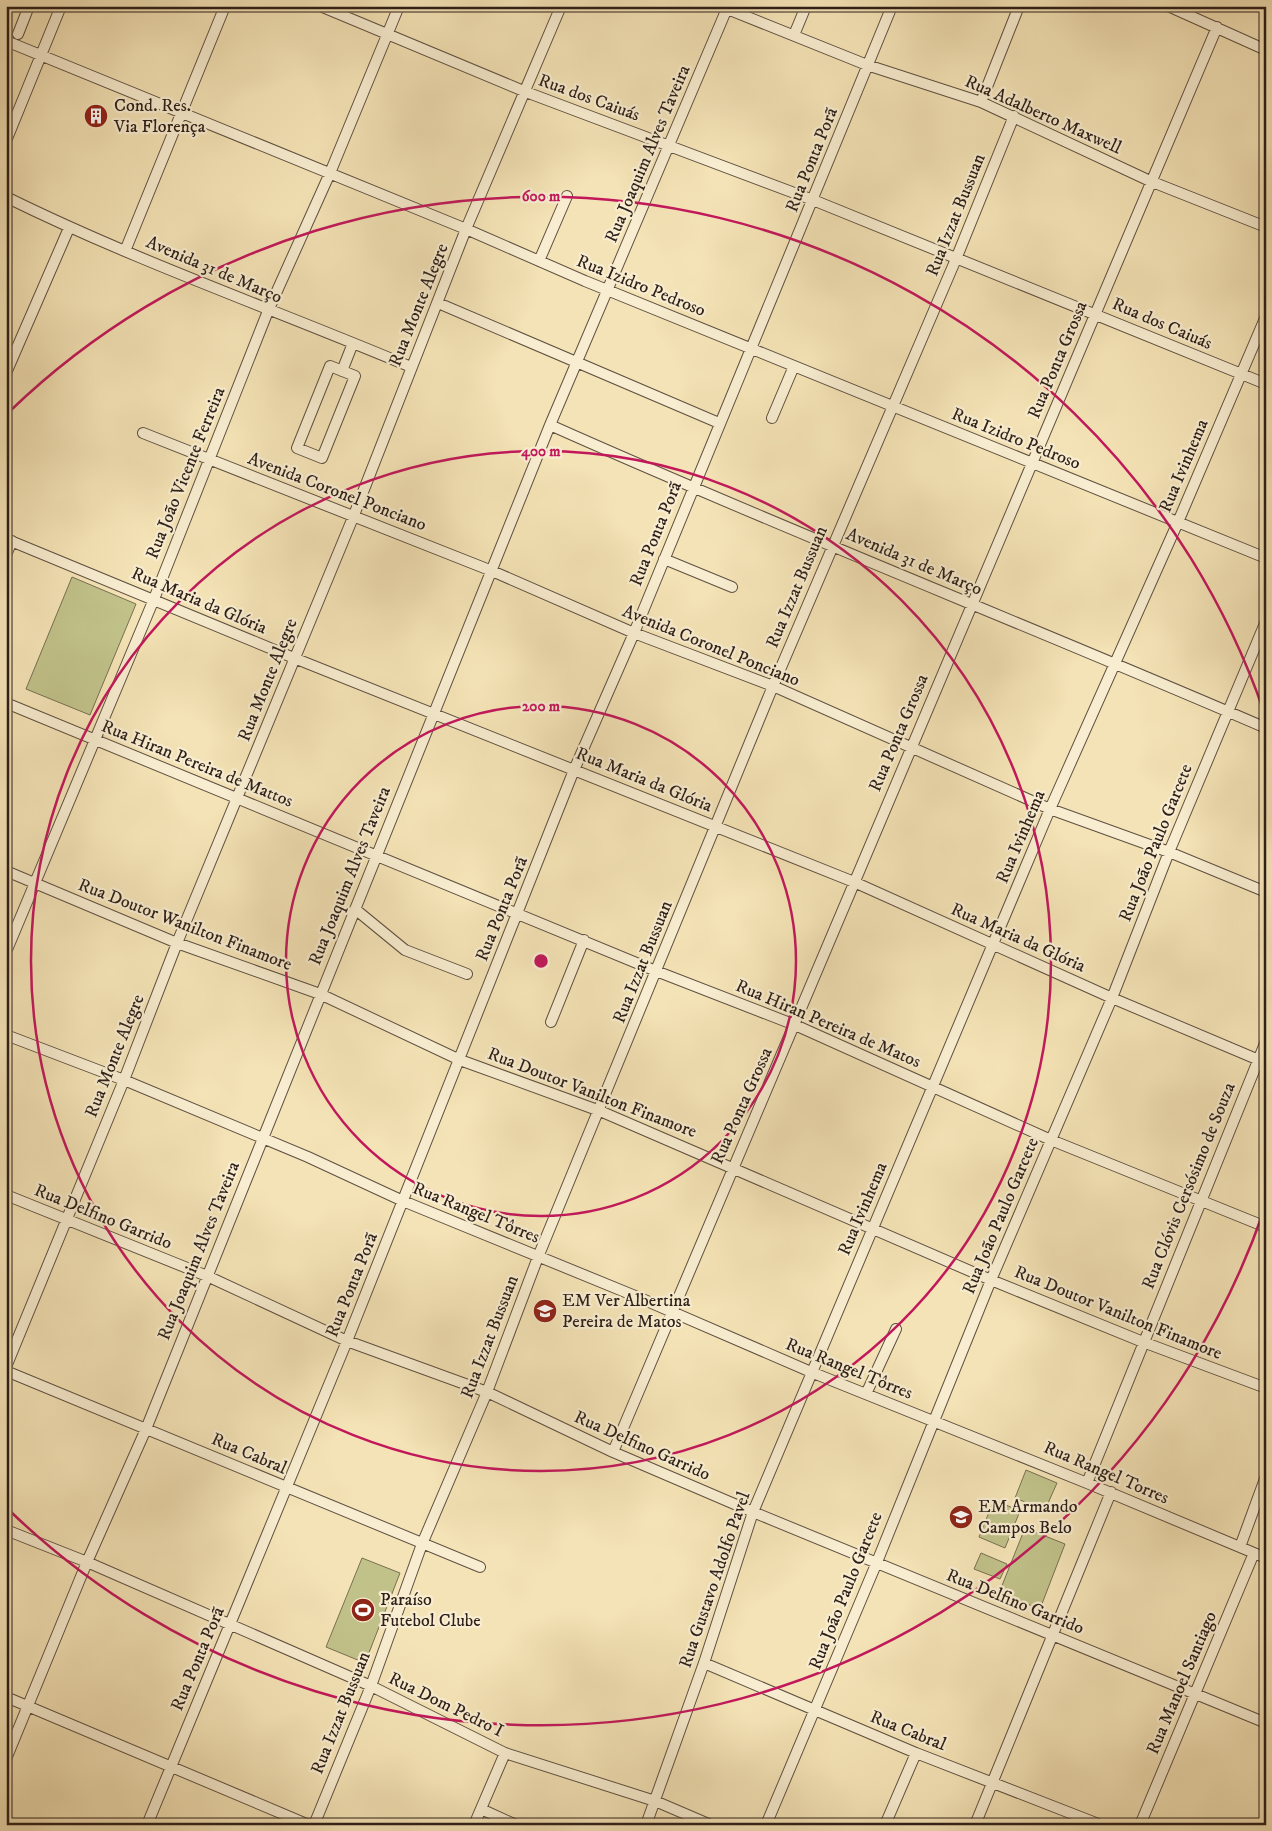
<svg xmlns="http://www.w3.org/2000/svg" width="1272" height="1831" font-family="'IM FELL DW Pica',serif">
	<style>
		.green { fill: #c1c28a; stroke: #777052 }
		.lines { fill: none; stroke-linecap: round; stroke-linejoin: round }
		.minor-casing { stroke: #5f5040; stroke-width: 12 }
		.minor { stroke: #f8edd0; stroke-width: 10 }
		.ring { fill: none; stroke: #c2185b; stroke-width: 2.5 }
		.labels { text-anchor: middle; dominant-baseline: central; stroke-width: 4.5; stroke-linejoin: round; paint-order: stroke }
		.street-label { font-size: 18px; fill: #2d1f19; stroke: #f8edd0 }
		.poi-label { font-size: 18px; fill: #2d1f19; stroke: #f8edd0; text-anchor: start }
		.centre { fill: #c2185b; stroke: #f8edd0; stroke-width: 2.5 }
		.ring-label { font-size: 15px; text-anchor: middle; font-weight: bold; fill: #c2185b; stroke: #f8edd0; stroke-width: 4.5; stroke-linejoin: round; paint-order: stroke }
	</style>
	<rect width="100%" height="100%" fill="#f4e3b6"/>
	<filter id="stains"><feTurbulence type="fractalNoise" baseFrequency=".004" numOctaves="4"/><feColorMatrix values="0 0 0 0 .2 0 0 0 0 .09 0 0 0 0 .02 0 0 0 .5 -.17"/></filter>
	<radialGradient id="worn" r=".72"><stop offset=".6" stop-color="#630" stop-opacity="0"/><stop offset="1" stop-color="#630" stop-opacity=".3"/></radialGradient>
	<!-- green -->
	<path class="green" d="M 72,577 L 136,604 L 90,715 L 26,689 Z
		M 1026,1470 L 1057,1483 L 1045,1510 L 1015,1498 Z
		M 994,1500 L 1020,1511 L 1005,1548 L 979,1537 Z
		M 1025,1528 L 1065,1544 L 1040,1609 L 999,1593 Z
		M 981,1553 L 1007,1564 L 1000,1579 L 974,1569 Z
		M 362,1558 L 400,1573 L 365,1663 L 326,1647 Z"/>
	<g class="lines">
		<!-- minor casing -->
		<g class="minor-casing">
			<path id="minor" d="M 320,6 L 526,92 L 813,200 L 1266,384
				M 720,6 L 867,65 L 981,102 L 1150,181 L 1266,227
				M 1168,6 L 1266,50
				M 18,34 L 29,6
				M 794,35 L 806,6
				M 6,41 L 466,229 L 585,281 L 1266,558
				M 981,102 L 1019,6
				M 6,141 L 61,6
				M 6,197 C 138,262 276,310 411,367
				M 125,251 L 225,6
				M 539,261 L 567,196
				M 438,303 L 719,423
				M 330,366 L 355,376 L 322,458 L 297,448 Z
				M 342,371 L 353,343
				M 6,373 L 69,228
				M 772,418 L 794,366
				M 550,425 C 787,531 1028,625 1266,728
				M 143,433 L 492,571 L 634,633 L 773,686 L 1050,809 L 1169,852 L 1266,892
				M 6,539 L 294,658 L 854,882 L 1112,998 L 1266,1063
				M 6,555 L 12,541
				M 664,559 L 732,587
				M 6,703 L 656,971 L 795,1025 L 1051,1140 L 1266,1227
				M 6,871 L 177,943 L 320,994 L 460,1060 L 600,1111 L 991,1280 L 1143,1342 L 1266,1388
				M 355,909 L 405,950 L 467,974
				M 6,952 L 154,599 L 268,311 L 330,173 L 399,6
				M 551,1022 L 584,940
				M 6,1035 L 124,1080 L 308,1157 L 403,1201 L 640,1298 L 811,1372 L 1087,1483 L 1266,1558
				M 6,1195 L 207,1276 L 347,1341 L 487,1392 L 613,1452 L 753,1512 L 1266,1723
				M 6,1367 L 124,1080 L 177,943 L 354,515 L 466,229 L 561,6
				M 6,1371 L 480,1567
				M 866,1394 L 896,1329
				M 613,1452 L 1217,27
				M 1087,1483 L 1266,1041
				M 6,1530 L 87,1562 L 371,1686 L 505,1753 L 655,1801 L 711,1825
				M 1240,1547 L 1266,1476
				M 704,1663 L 916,1753 L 1101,1825
				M 6,1697 L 309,1825
				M 6,1759 L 87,1562 L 146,1429 L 550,425 L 728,6
				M 481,1809 L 516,1825
				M 147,1825 L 347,1341 L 574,770 L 634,633 L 892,6
				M 314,1825 L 371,1686 L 422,1544 L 487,1392 L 538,1257 L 773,686 L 956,259 L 1014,116
				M 474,1825 L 505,1753
				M 646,1825 L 704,1663 L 753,1512 L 1050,809 L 1178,522 L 1266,316
				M 766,1825 L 877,1562 L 991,1280 L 1112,998 L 1169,852 L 1266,621
				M 885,1825 L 916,1753
				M 975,1825 L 1111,1492
				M 1140,1825 L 1254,1553"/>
		</g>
		<!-- minor -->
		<use href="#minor" class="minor"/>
	</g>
	<!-- distance rings -->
	<g class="ring">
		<circle cx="541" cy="961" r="255"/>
		<circle cx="541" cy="961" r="510"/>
		<path d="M1264 1210A765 765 0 0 1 10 1511M10 411A765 765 0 0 1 1264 712"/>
	</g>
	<!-- icons -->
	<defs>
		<g id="building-disc" transform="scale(1.25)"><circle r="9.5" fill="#8f2418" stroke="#f8edd0"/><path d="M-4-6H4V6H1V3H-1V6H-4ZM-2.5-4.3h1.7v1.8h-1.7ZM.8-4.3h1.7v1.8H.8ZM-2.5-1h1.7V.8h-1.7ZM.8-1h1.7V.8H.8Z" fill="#fff"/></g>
		<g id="school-disc" transform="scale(1.25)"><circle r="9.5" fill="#8f2418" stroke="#f8edd0"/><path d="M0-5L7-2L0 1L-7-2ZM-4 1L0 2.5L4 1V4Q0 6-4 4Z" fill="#fff"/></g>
		<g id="stadium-disc" transform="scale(1.25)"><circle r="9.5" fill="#8f2418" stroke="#f8edd0"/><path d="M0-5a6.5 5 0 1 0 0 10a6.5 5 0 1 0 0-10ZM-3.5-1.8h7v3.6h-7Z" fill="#fff"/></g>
	</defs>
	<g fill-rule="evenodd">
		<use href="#building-disc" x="96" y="116"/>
		<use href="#school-disc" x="545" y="1311"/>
		<use href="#school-disc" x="961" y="1517"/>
		<use href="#stadium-disc" x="363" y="1610"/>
	</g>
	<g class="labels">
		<!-- street labels -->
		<g class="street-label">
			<text transform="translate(589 98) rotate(20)">Rua dos Caiuás</text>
			<text transform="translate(1043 115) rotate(24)">Rua Adalberto Maxwell</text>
			<text transform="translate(648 154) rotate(-67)">Rua Joaquim Alves Taveira</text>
			<text transform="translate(812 160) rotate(-68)">Rua Ponta Porã</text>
			<text transform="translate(956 215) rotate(-68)">Rua Izzat Bussuan</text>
			<text transform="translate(214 270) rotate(23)">Avenida 31 de Março</text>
			<text transform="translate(641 286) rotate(22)">Rua Izidro Pedroso</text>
			<text transform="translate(419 305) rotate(-68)">Rua Monte Alegre</text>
			<text transform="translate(1162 324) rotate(23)">Rua dos Caiuás</text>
			<text transform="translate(1058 360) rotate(-67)">Rua Ponta Grossa</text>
			<text transform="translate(1016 439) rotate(22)">Rua Izidro Pedroso</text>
			<text transform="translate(1184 466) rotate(-67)">Rua Ivinhema</text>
			<text transform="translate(186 473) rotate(-68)">Rua João Vicente Ferreira</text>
			<text transform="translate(337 492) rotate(21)">Avenida Coronel Ponciano</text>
			<text transform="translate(656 534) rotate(-68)">Rua Ponta Porã</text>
			<text transform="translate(914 562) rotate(23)">Avenida 31 de Março</text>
			<text transform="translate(797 587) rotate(-67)">Rua Izzat Bussuan</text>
			<text transform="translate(199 601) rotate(23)">Rua Maria da Glória</text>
			<text transform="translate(711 646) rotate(22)">Avenida Coronel Ponciano</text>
			<text transform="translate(268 680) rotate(-68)">Rua Monte Alegre</text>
			<text transform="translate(899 733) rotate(-67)">Rua Ponta Grossa</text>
			<text transform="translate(197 764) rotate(22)">Rua Hiran Pereira de Mattos</text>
			<text transform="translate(644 780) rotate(22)">Rua Maria da Glória</text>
			<text transform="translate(1021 837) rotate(-67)">Rua Ivinhema</text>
			<text transform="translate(1156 843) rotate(-68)">Rua João Paulo Garcete</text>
			<text transform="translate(350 876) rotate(-68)">Rua Joaquim Alves Taveira</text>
			<text transform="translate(502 909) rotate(-68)">Rua Ponta Porã</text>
			<text transform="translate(185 925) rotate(21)">Rua Doutor Wanilton Finamore</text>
			<text transform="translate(1018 938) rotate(24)">Rua Maria da Glória</text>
			<text transform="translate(643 962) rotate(-68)">Rua Izzat Bussuan</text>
			<text transform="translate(828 1024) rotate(23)">Rua Hiran Pereira de Matos</text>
			<text transform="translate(115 1056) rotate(-68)">Rua Monte Alegre</text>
			<text transform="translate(592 1093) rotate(21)">Rua Doutor Vanilton Finamore</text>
			<text transform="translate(742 1106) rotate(-66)">Rua Ponta Grossa</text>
			<text transform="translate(1189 1186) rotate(-68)">Rua Clóvis Cersósimo de Souza</text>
			<text transform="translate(863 1209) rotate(-67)">Rua Ivinhema</text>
			<text transform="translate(476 1213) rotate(22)">Rua Rangel Tôrres</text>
			<text transform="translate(1001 1216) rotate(-67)">Rua João Paulo Garcete</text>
			<text transform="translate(103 1217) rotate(22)">Rua Delfino Garrido</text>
			<text transform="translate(199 1251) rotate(-68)">Rua Joaquim Alves Taveira</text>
			<text transform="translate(352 1285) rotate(-68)">Rua Ponta Porã</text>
			<text transform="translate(1118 1313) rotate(22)">Rua Doutor Vanilton Finamore</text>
			<text transform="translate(490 1337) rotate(-69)">Rua Izzat Bussuan</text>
			<text transform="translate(849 1369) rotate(22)">Rua Rangel Tôrres</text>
			<text transform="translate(642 1446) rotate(24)">Rua Delfino Garrido</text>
			<text transform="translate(249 1454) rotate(23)">Rua Cabral</text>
			<text transform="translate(1106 1473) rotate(23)">Rua Rangel Torres</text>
			<text transform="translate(715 1580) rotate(-71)">Rua Gustavo Adolfo Pavel</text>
			<text transform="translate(846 1591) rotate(-68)">Rua João Paulo Garcete</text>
			<text transform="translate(1015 1602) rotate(22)">Rua Delfino Garrido</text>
			<text transform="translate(198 1659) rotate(-67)">Rua Ponta Porã</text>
			<text transform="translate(1182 1683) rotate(-67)">Rua Manoel Santiago</text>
			<text transform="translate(446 1705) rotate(26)">Rua Dom Pedro I</text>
			<text transform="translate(341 1713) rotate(-68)">Rua Izzat Bussuan</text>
			<text transform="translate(908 1731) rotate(22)">Rua Cabral</text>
		</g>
		<!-- poi labels -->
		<g class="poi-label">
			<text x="114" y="106">Cond. Res.<tspan x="114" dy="21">Via Florença</tspan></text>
			<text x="562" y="1301">EM Ver Albertina<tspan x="562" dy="21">Pereira de Matos</tspan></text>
			<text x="978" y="1507">EM Armando<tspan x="978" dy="21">Campos Belo</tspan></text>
			<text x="380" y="1600">Paraíso<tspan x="380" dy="21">Futebol Clube</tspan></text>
		</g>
	</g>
	<circle cx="541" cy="961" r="8" class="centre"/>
	<g class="ring-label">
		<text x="541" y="201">600 m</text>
		<text x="541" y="456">400 m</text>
		<text x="541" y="711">200 m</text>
	</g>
	<!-- margin -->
	<rect width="1272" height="1831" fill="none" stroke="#f4e3b6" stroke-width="25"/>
	<rect x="8" y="8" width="1257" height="1816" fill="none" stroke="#2d1f19" stroke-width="2.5"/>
	<rect x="12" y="12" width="1247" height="1806" fill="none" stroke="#2d1f19"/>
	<rect width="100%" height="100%" filter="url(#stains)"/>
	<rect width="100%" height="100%" fill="url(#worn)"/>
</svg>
